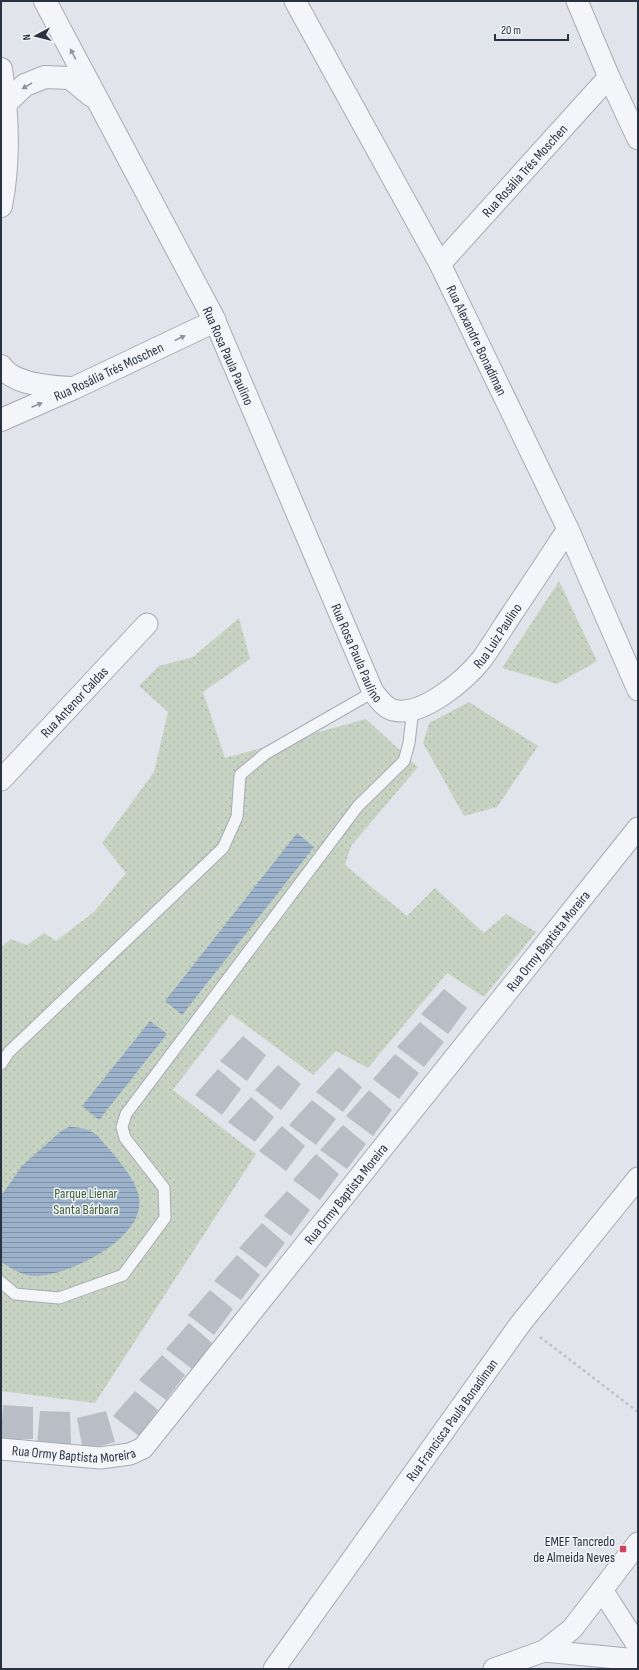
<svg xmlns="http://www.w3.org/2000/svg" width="639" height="1670" font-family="'Sofia Sans Condensed',sans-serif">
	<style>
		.grass { fill: url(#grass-dots) }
		.water { fill: url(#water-rules) }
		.building { fill: #b8bdc6 }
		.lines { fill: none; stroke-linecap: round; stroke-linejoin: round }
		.service-casing { stroke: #a6abb4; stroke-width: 13 }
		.minor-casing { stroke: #a6abb4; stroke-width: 23 }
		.tertiary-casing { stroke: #a6abb4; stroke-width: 24 }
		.path { stroke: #bfc2c8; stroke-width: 2.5; stroke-dasharray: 3 3; stroke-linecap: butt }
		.service { stroke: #f4f5f8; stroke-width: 11 }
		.minor { stroke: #f4f5f8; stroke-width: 21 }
		.tertiary { stroke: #f4f5f8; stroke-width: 22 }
		.oneway { fill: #8e949c }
		.poi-dot { fill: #cf465b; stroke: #f0f3f7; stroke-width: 1.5 }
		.labels { text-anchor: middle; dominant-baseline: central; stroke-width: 3; stroke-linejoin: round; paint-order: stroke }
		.street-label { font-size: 14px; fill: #293241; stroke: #f0f3f7 }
		.park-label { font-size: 14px; fill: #3e5d36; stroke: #f0f3f7 }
		.poi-label { font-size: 14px; fill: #293241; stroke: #f0f3f7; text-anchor: end }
	</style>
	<defs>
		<pattern id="grass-dots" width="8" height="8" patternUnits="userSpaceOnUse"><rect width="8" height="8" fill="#c6d3c2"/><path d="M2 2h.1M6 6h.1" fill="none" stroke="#aab6a8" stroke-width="1.8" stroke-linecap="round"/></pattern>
		<pattern id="water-rules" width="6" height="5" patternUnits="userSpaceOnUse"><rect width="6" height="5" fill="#9cb2ca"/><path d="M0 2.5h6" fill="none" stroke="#7f91a6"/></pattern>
	</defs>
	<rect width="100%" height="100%" fill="#e1e4ea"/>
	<!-- grass -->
	<path class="grass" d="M 559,581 L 597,661 L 557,684 L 502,668 Z
		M 239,618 L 250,659 L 203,692 L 225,758 L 366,719 L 418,767 L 351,846 L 345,865 L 407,916 L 435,888 L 484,933 L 506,914 L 536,932 L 484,997 L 447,973 L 368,1068 L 336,1051 L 313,1075 L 231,1014 L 173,1090 L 256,1154 L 95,1403 L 1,1391 L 1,947 L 11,939 L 27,945 L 44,933 L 56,941 L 94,912 L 126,873 L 102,843 L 154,772 L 168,712 L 139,686 L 159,666 L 193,657 Z
		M 469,702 L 538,746 L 497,807 L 464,816 L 423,743 L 429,723 Z"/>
	<!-- water -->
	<path class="water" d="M 297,833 L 314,847 L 182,1015 L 165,1001 Z
		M 150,1021 L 167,1034 L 99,1120 L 82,1106 Z
		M 69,1127 C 81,1127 88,1129 97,1135 C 111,1152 136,1177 139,1198 C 146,1238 68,1277 34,1276 C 22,1276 11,1268 1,1262 L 1,1196 L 22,1166 L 61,1131 Z"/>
	<!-- building -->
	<path class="building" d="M 444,989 L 467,1008 L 448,1034 L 421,1014 Z
		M 420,1022 L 444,1042 L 424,1067 L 397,1047 Z
		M 243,1036 L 266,1055 L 247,1081 L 220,1061 Z
		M 395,1054 L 419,1073 L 399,1099 L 373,1079 Z
		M 278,1065 L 301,1084 L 281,1110 L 255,1090 Z
		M 339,1067 L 362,1087 L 343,1112 L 316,1092 Z
		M 218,1069 L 241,1089 L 222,1115 L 195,1095 Z
		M 369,1090 L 392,1110 L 373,1136 L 346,1116 Z
		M 251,1097 L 274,1117 L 255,1142 L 228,1122 Z
		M 312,1100 L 336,1119 L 316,1145 L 289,1125 Z
		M 343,1125 L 366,1144 L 347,1169 L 320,1150 Z
		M 282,1126 L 305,1146 L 286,1171 L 259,1151 Z
		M 316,1154 L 339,1174 L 320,1200 L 293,1180 Z
		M 287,1191 L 310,1210 L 291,1236 L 264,1216 Z
		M 262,1223 L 285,1243 L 266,1268 L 239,1248 Z
		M 237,1255 L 260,1275 L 241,1300 L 214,1281 Z
		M 210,1290 L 233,1309 L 214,1335 L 188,1315 Z
		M 189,1323 L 212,1343 L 192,1369 L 166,1349 Z
		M 162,1355 L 185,1375 L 166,1400 L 139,1380 Z
		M 135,1391 L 158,1410 L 139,1436 L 113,1416 Z
		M 3,1405 L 33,1407 L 33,1439 L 1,1439 Z
		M 40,1411 L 70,1412 L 71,1444 L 37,1445 Z
		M 106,1411 L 115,1442 L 83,1451 L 77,1418 Z"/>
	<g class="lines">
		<!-- service casing -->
		<g class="service-casing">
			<path id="service" d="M 1,1064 L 9,1052 L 223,848 L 237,817 L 240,775 L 265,754 L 373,692
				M 1,1282 L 15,1294 L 59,1298 L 123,1275 L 165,1218 L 164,1188 L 125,1138 L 122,1127 L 126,1114 L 358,806 L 404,761 L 409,743 L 413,708"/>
		</g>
		<!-- minor casing -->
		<g class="minor-casing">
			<g id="minor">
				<path id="s1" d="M 295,1 L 440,264 L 568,529 L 638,690"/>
				<path d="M 577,1 L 609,77 L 638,139"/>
				<path id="s2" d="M 440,264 L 609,77"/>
				<path id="s3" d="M 215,321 L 373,692 C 379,699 385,708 393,710 C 422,718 466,679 482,659 C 492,645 501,630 511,615 C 530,587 549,558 568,529"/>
				<path id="s4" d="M 1,780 L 147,624"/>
				<path id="s5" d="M 1,1449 L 100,1458 L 130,1454 L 143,1448 L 638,828"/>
				<path d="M 602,1590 L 638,1646"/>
				<path d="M 544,1651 L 638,1660"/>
				<path id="s6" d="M 274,1669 L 521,1323 L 638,1178"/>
				<path d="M 494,1669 L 544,1651 L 572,1629 L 638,1543"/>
			</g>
		</g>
		<!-- tertiary casing -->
		<g class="tertiary-casing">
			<g id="tertiary">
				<path d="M 1,69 C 8,115 10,160 1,206"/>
				<path d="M 6,103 L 25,85 L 45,77 L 70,78 L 92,96"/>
				<path d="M 1,366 C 13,384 50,387 70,388"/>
				<path id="s7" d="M 1,420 L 74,388 L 215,321 L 45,1"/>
			</g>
		</g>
		<!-- path -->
		<path class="path" d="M 540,1337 L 638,1412"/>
		<!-- service -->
		<use href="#service" class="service"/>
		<!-- minor -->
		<use href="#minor" class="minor"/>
		<!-- tertiary -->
		<use href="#tertiary" class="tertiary"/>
	</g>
	<!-- one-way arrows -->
	<defs><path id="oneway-solid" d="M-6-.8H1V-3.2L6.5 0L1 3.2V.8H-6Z"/></defs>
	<g class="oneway">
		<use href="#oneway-solid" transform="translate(73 54) rotate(-118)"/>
		<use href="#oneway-solid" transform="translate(27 86) rotate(149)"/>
		<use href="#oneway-solid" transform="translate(180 338) rotate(-26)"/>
		<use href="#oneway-solid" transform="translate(37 405) rotate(-23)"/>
	</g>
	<!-- markers -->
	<rect class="poi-dot" x="619" y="1545" width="8" height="8" rx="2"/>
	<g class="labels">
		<!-- street labels -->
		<g class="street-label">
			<text stroke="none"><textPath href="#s2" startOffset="126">Rua Rosália Trés Moschen</textPath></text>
			<text stroke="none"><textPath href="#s1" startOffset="385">Rua Alexandre Bonadiman</textPath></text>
			<text transform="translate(228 356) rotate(66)">Rua Rosa Paula Paulino</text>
			<text stroke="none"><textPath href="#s7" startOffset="118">Rua Rosália Trés Moschen</textPath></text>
			<text stroke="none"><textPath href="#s3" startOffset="565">Rua Luiz Paulino</textPath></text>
			<text stroke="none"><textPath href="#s3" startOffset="361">Rua Rosa Paula Paulino</textPath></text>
			<text stroke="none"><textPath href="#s4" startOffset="107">Rua Antenor Caldas</textPath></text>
			<text stroke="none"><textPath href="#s5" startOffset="793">Rua Ormy Baptista Moreira</textPath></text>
			<text stroke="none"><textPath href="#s5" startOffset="469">Rua Ormy Baptista Moreira</textPath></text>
			<text stroke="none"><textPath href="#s6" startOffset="306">Rua Francisca Paula Bonadiman</textPath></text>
			<text stroke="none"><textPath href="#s5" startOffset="73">Rua Ormy Baptista Moreira</textPath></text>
		</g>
		<!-- park labels -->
		<g class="park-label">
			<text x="86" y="1193">Parque Lienar<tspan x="86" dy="16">Santa Bárbara</tspan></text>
		</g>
		<!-- poi labels -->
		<g class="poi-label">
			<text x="615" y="1541">EMEF Tancredo<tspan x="615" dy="16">de Almeida Neves</tspan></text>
		</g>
	</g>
	<!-- border -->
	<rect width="639" height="1670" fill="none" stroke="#293241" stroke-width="4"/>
	<!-- north arrow -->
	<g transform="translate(36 36) rotate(263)" stroke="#f0f3f7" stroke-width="3" paint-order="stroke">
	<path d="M0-3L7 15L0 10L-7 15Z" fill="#293241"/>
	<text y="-6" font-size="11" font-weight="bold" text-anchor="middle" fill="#293241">N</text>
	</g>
	<!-- scale -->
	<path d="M495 34v6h73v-6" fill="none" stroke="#293241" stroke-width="2"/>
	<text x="501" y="34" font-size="12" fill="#293241" stroke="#f0f3f7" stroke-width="3" paint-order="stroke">20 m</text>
</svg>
